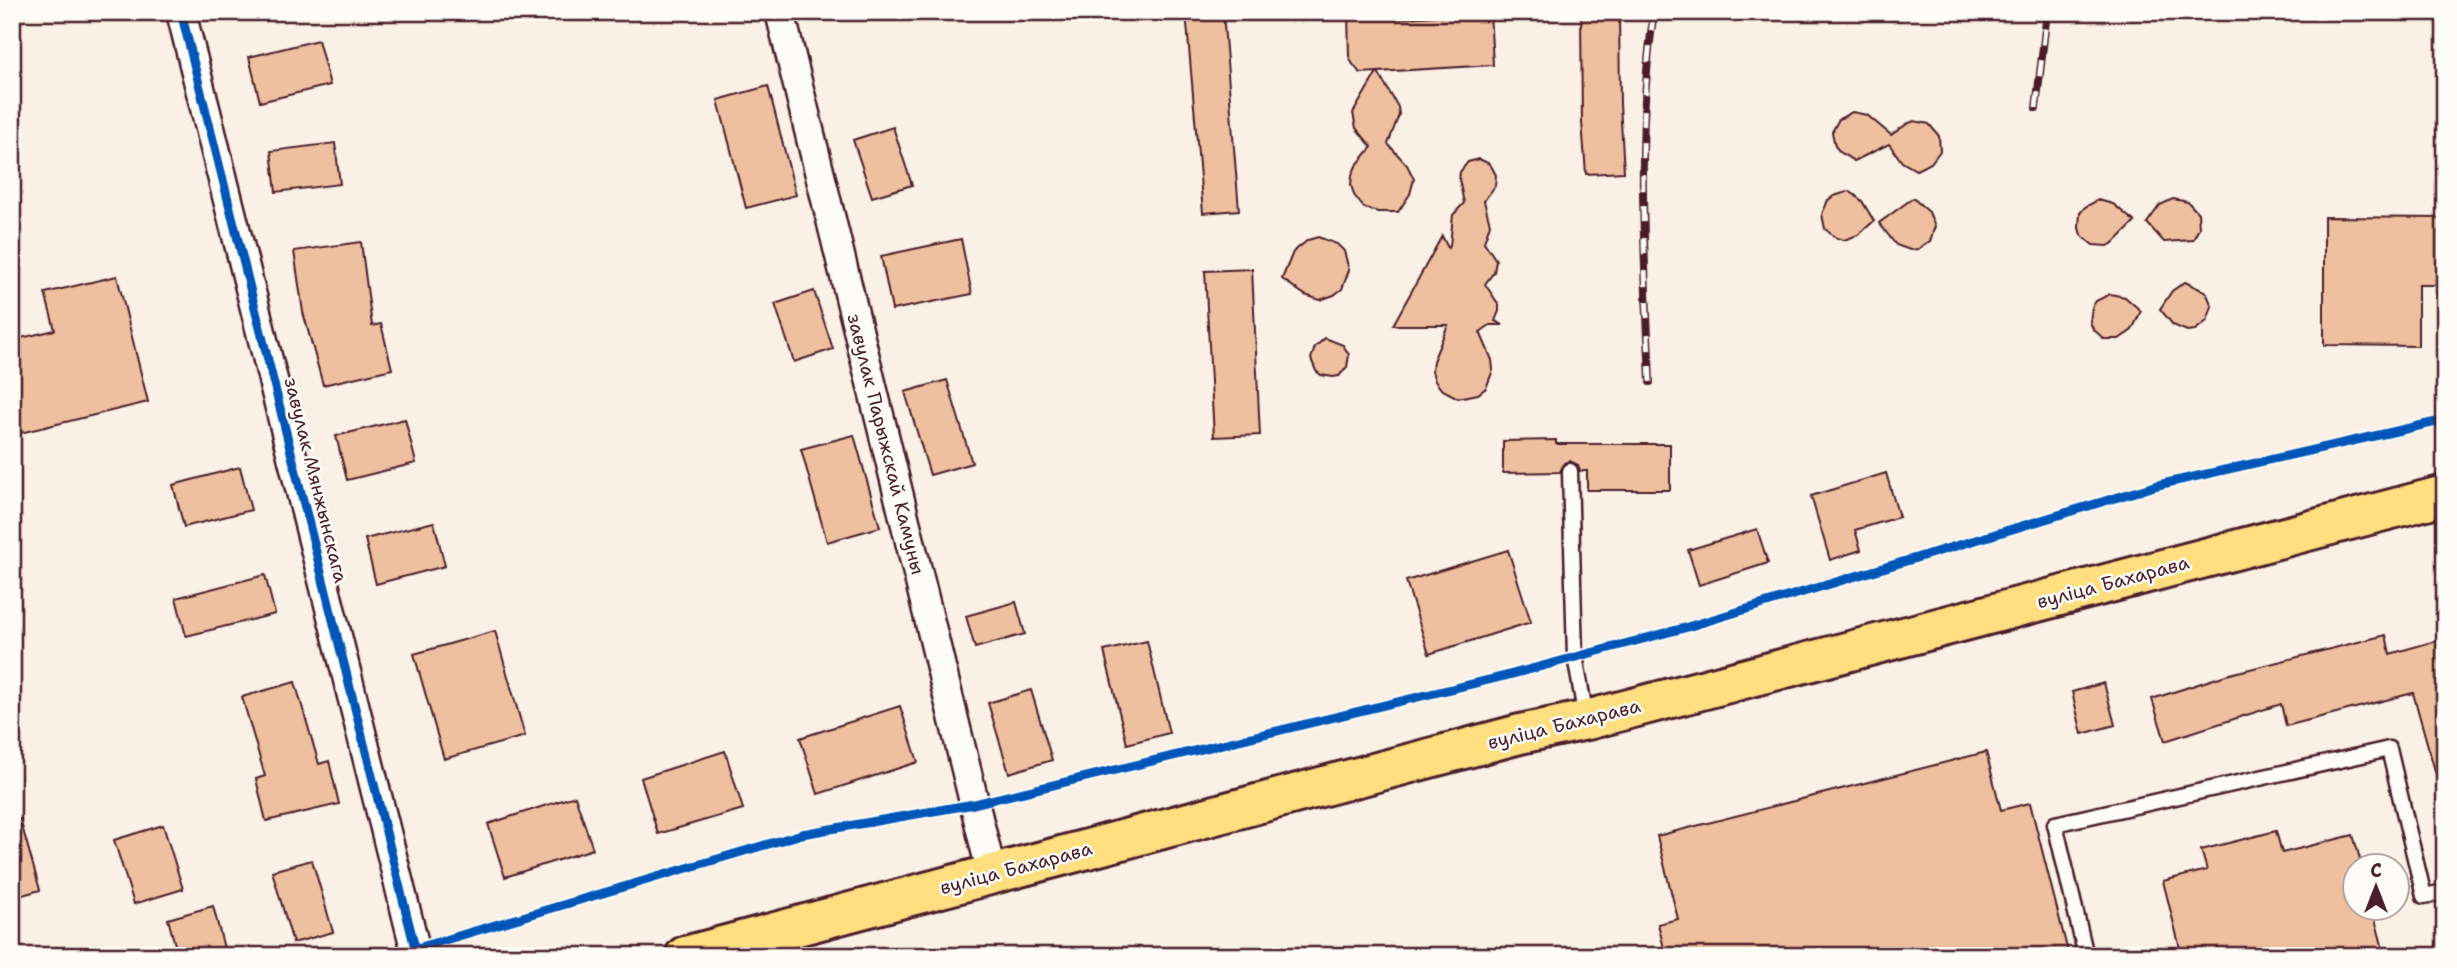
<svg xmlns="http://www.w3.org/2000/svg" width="2457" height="968" font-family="'Shantell Sans',sans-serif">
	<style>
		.building { fill: #efc09f; stroke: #4a1f2b; stroke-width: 2 }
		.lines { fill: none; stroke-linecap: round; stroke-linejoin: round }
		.service-casing { stroke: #4a1f2b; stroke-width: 19 }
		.minor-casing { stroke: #4a1f2b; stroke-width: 33 }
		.primary-casing { stroke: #4a1f2b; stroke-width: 44 }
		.service { stroke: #fdfcf7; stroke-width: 14 }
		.minor { stroke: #fdfcf7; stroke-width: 28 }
		.primary { stroke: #fddf80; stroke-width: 38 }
		.rail-casing { stroke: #4a1f2b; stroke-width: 8 }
		.rail { stroke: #fdfcf7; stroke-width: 5; stroke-dasharray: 16; stroke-linecap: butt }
		.cycleway-casing { stroke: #fdfcf7; stroke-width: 13 }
		.cycleway { stroke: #0057b8; stroke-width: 9 }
		.labels { text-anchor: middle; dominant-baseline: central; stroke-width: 5; stroke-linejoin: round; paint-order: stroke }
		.street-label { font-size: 19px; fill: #4a1f2b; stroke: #fdfcf7 }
	</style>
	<rect width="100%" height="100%" fill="#faf0e5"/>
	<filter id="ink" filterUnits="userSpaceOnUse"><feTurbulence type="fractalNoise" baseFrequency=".0143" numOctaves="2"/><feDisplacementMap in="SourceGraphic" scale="14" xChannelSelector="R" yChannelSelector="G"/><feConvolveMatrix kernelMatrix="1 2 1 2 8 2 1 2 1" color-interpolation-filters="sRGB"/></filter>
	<g filter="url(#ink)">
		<!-- building -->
		<path class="building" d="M 1186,12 L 1223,12 L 1239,210 L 1203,213 Z
			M 1348,12 L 1393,12 L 1393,19 L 1490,12 L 1493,65 L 1378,72 L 1398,107 L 1399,115 L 1388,144 L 1407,165 L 1414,179 L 1410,194 L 1398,212 L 1378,212 L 1364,208 L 1354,195 L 1351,185 L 1352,175 L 1356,166 L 1372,147 L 1356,128 L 1353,113 L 1377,72 L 1360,73 L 1352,63 L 1349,56 Z
			M 1581,12 L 1619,12 L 1620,104 L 1624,172 L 1586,174 L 1582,122 Z
			M 318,40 L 330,85 L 260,102 L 249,57 Z
			M 768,86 L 796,195 L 746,208 L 718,100 Z
			M 1852,112 L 1867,115 L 1891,135 L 1907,124 L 1914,121 L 1929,124 L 1939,136 L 1940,151 L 1931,163 L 1916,170 L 1902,162 L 1889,144 L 1854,161 L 1840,152 L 1835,146 L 1832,132 L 1839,119 Z
			M 893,127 L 912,185 L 872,197 L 853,140 Z
			M 335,143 L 340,184 L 276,192 L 271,151 Z
			M 1479,159 L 1490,164 L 1496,175 L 1495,186 L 1484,201 L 1490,224 L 1484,242 L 1496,260 L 1494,272 L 1485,284 L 1499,305 L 1499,311 L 1495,321 L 1503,325 L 1490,325 L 1480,332 L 1492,360 L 1493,370 L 1486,388 L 1478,394 L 1458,398 L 1441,389 L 1435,381 L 1432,371 L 1433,361 L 1448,325 L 1393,325 L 1442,236 L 1448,248 L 1450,246 L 1453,215 L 1464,203 L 1459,179 L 1460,172 L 1468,162 Z
			M 1850,191 L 1862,201 L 1874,221 L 1858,235 L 1844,240 L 1836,238 L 1825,229 L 1822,214 L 1828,200 L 1834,196 Z
			M 1913,198 L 1929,212 L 1935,226 L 1930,241 L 1918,249 L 1910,250 L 1896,245 L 1879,223 Z
			M 2173,199 L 2188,202 L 2198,213 L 2199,228 L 2193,240 L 2164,242 L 2147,223 L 2160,205 Z
			M 2098,200 L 2113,204 L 2135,222 L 2115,242 L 2108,246 L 2093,245 L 2081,235 L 2079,228 L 2080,213 L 2085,207 Z
			M 2324,217 L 2445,218 L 2445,285 L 2418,285 L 2418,346 L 2324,345 Z
			M 1318,237 L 1337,244 L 1344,251 L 1349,270 L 1342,289 L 1334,295 L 1320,300 L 1305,295 L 1282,279 L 1293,252 L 1308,240 Z
			M 961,239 L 972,294 L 892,310 L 881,256 Z
			M 361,242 L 372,326 L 381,324 L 392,369 L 323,385 L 303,312 L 294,251 Z
			M 1252,269 L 1260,435 L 1214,437 L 1205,271 Z
			M 117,276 L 148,402 L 12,435 L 12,340 L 55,330 L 45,293 Z
			M 2185,282 L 2206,292 L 2212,306 L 2207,321 L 2195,330 L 2187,331 L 2173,325 L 2160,309 L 2172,291 Z
			M 814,291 L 833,349 L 794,362 L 775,304 Z
			M 2110,294 L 2125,297 L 2141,311 L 2132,330 L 2119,339 L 2104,339 L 2093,329 L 2090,322 L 2092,307 L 2096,301 Z
			M 1325,338 L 1343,345 L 1349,355 L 1347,367 L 1339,376 L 1333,377 L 1321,375 L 1316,371 L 1311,359 L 1315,347 Z
			M 947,380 L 972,463 L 930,475 L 905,392 Z
			M 405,419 L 416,463 L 347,480 L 336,436 Z
			M 854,435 L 880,527 L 827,542 L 801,449 Z
			M 1556,440 L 1556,444 L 1670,444 L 1670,490 L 1587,490 L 1587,471 L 1580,471 L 1578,465 L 1570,461 L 1564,463 L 1560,472 L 1503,473 L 1503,441 Z
			M 240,467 L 251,510 L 184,527 L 173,485 Z
			M 1886,473 L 1899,517 L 1855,530 L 1861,550 L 1830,560 L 1811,496 Z
			M 434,522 L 445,566 L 376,584 L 365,539 Z
			M 1757,529 L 1768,563 L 1699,585 L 1688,550 Z
			M 1508,550 L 1531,622 L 1429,654 L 1406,581 Z
			M 265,575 L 275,614 L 186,636 L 176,598 Z
			M 1016,602 L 1025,634 L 975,648 L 966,616 Z
			M 495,631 L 525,736 L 444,759 L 414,654 Z
			M 2386,635 L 2390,654 L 2445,638 L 2445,777 L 2437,778 L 2413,693 L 2286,726 L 2281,704 L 2165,741 L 2152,699 L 2226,675 Z
			M 1147,641 L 1169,733 L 1127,744 L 1104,651 Z
			M 295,682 L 319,764 L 329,761 L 339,804 L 266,821 L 256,779 L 265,776 L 242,697 Z
			M 2104,683 L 2115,725 L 2082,734 L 2072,692 Z
			M 1031,690 L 1052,760 L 1009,773 L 988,703 Z
			M 900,706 L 918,762 L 818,794 L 800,738 Z
			M 725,751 L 743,809 L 658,834 L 641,778 Z
			M 1986,752 L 2001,810 L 2030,803 L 2069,956 L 1666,956 L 1658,924 L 1678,919 L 1657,836 Z
			M 575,796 L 593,849 L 505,877 L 488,824 Z
			M 20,819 L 40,890 L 12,898 L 12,820 Z
			M 163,825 L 183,889 L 134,904 L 114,840 Z
			M 2276,831 L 2282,853 L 2353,835 L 2362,866 L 2356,866 L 2356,908 L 2372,908 L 2385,956 L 2182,956 L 2163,881 L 2207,870 L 2201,850 Z
			M 312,860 L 333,932 L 293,943 L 272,871 Z
			M 213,906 L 226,956 L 178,956 L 168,919 Z"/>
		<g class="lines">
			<!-- service casing -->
			<g class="service-casing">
				<path id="service" d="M 1570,471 L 1575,656 L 1586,718
					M 2086,956 L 2055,824 L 2389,749 L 2424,896 L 2445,892"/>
			</g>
			<!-- minor casing -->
			<g class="minor-casing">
				<path id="minor" d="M 181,12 L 417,956
					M 780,12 L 992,875"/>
			</g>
			<!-- primary casing -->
			<g class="primary-casing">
				<path id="primary" d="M 685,956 L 1520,734 L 1587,720 L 2445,495"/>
			</g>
			<!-- service -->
			<use href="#service" class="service"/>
			<!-- minor -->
			<use href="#minor" class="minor"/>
			<!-- primary -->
			<use href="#primary" class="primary"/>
			<!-- rail casing -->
			<g class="rail-casing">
				<path id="rail" d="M 2036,108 L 2047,12
					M 1650,382 C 1645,259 1635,135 1654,12"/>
			</g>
			<!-- rail -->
			<use href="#rail" class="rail"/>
			<!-- cycleway casing -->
			<g class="cycleway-casing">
				<path id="cycleway" d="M 181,12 L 417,956
					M 391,956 L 802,834 L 974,804 L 1505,676 L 1684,628 L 2158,485 L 2445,420"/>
			</g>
			<!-- cycleway -->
			<use href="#cycleway" class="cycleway"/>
		</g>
	</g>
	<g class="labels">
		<!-- street labels -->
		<g class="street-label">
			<text transform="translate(886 444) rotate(76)">завулак Парыжскай Камуны</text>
			<text transform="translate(316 480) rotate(76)">завулак Мянжынскага</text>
			<text transform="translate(2113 582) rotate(-15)">вуліца Бахарава</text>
			<text transform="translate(1564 724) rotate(-14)">вуліца Бахарава</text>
			<text transform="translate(1016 868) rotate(-15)">вуліца Бахарава</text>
		</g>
	</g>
	<!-- margin -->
	<rect width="2457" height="968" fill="none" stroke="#fdfcf7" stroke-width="42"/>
	<rect x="21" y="21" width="2415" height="926" fill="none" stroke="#4a1f2b" stroke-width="2.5" filter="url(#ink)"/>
	<!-- north arrow -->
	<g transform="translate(2376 887)"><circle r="33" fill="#fdfcf7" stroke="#b5a4a5" stroke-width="2"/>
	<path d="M0-5L12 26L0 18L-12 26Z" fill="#4a1f2b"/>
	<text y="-10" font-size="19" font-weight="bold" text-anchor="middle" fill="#4a1f2b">С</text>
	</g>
</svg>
